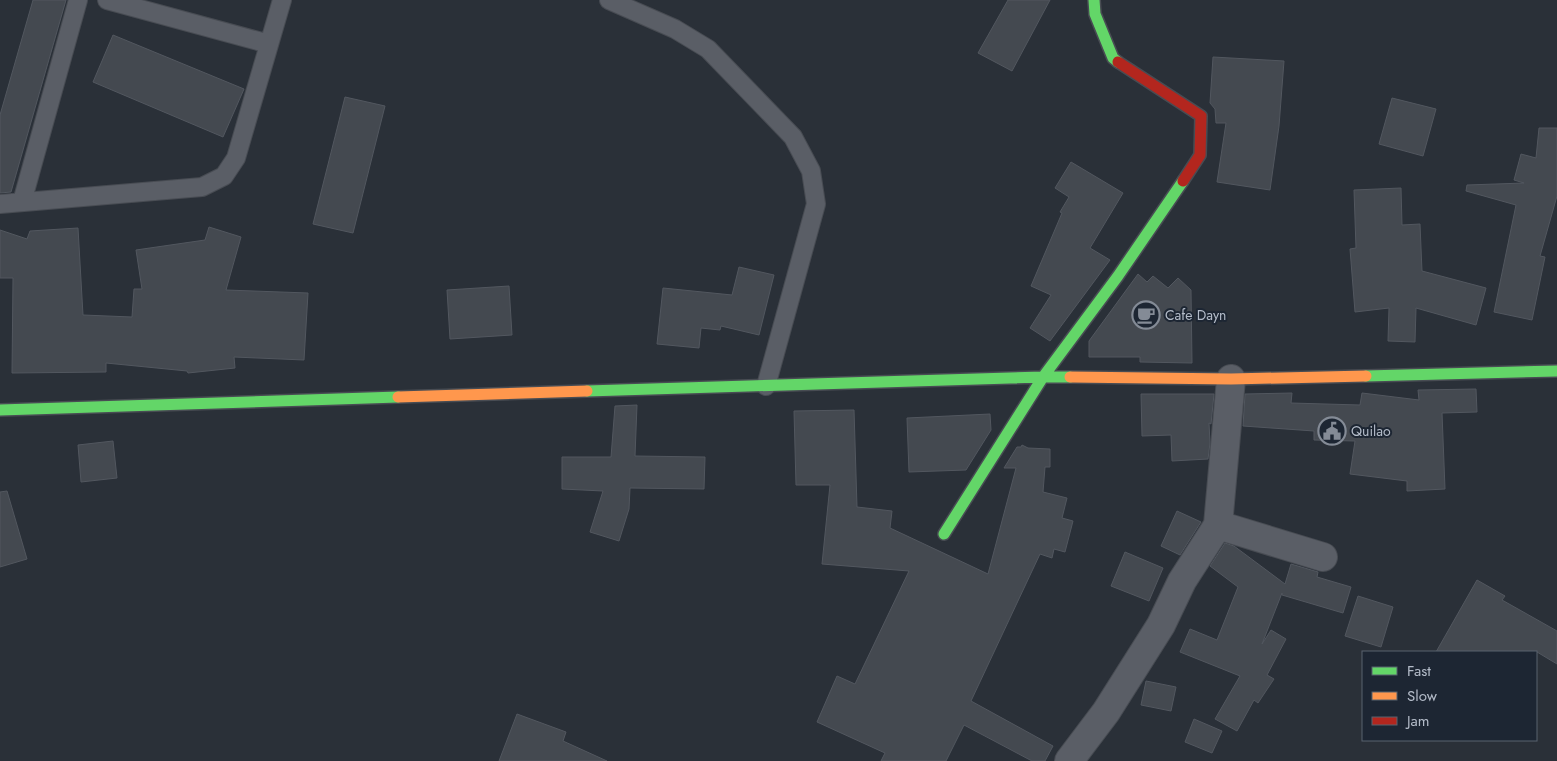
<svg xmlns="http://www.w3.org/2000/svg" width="1557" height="761" font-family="Jost,sans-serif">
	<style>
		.building { fill: #444950; stroke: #52575f }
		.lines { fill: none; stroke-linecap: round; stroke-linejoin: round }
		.lane-casing { stroke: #484c53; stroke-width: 20 }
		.street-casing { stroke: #484c53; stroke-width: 30 }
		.fast-casing { stroke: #484c53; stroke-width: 14 }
		.slow-casing { stroke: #484c53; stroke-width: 14 }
		.jam-casing { stroke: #484c53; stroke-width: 14 }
		.lane { stroke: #5a5e66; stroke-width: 18 }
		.street { stroke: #5a5e66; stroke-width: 28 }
		.fast { stroke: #63d668; stroke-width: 11 }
		.slow { stroke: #ff974d; stroke-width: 11 }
		.jam { stroke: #b3261e; stroke-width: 11 }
		.labels { text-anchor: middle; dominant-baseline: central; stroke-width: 4; stroke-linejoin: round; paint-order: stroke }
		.poi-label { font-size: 14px; fill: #b4bcc9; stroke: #1d2633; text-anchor: start }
	</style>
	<rect width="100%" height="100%" fill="#2a3038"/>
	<!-- building -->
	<path class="building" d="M 33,0 L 66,0 L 11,192 L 0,193 L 0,115 Z
		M 1008,0 L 1050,0 L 1012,71 L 978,53 Z
		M 113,35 L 244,89 L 223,137 L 93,82 Z
		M 1213,57 L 1284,61 L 1279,126 L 1270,190 L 1217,182 L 1226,123 L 1216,123 L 1215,109 L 1210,103 Z
		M 345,97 L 385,106 L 353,233 L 313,224 Z
		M 1392,98 L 1436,109 L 1423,156 L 1379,144 Z
		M 1539,128 L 1557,128 L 1557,196 L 1540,256 L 1545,257 L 1532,320 L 1494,312 L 1516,205 L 1466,191 L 1467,185 L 1524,183 L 1514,180 L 1521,154 L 1536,158 Z
		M 1071,162 L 1123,193 L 1090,248 L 1110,260 L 1050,341 L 1030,328 L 1051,295 L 1031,286 L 1062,213 L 1060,212 L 1069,197 L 1055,188 Z
		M 1401,188 L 1402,225 L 1420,224 L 1422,271 L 1486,288 L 1476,325 L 1416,308 L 1415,342 L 1388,341 L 1389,308 L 1355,312 L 1350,249 L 1356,248 L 1354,190 Z
		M 209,227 L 241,237 L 226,290 L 308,293 L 304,360 L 234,357 L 235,368 L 188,373 L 187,371 L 106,363 L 106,372 L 12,373 L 13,278 L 0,278 L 0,230 L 27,239 L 30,231 L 78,228 L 83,315 L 132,317 L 134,289 L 142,289 L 136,250 L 205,240 Z
		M 739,267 L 774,275 L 759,335 L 721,326 L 720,330 L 701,328 L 699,348 L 657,344 L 663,288 L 732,295 Z
		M 1138,274 L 1147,282 L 1153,276 L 1168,288 L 1178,278 L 1191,290 L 1192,363 L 1140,362 L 1140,357 L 1089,357 L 1089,341 Z
		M 509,286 L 512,335 L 450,339 L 447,290 Z
		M 1476,389 L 1477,412 L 1442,413 L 1445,489 L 1407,491 L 1407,481 L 1350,474 L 1355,441 L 1314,440 L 1314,431 L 1243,426 L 1245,394 L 1292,393 L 1291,403 L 1360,405 L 1362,393 L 1419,400 L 1418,390 Z
		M 1141,394 L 1214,394 L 1211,424 L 1209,423 L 1210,443 L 1208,459 L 1172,461 L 1171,435 L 1142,436 Z
		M 637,405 L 635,456 L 705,457 L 704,489 L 630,488 L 629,509 L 619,541 L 590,532 L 603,491 L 562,489 L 562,457 L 611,457 L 615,406 Z
		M 854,410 L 857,507 L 892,511 L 890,528 L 988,574 L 1016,468 L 1004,468 L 1017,447 L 1021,447 L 1022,445 L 1028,448 L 1050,449 L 1050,467 L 1045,467 L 1043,492 L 1067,498 L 1062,518 L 1073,521 L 1065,552 L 1054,549 L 1052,558 L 1040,554 L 971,701 L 1053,746 L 1045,761 L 1032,761 L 964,725 L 946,761 L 881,761 L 885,753 L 817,722 L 837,676 L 855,684 L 909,571 L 822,564 L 830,485 L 796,485 L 794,411 Z
		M 990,414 L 991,430 L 966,470 L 909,472 L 907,418 Z
		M 113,441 L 117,478 L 81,482 L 78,445 Z
		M 7,491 L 27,559 L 0,567 L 0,492 Z
		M 1177,511 L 1201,522 L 1180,555 L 1161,546 Z
		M 1225,543 L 1234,546 L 1285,584 L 1291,564 L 1318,572 L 1317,577 L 1351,587 L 1343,613 L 1282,595 L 1282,593 L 1262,644 L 1271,630 L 1286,639 L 1267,675 L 1274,679 L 1258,703 L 1254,700 L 1237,731 L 1215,719 L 1240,676 L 1180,652 L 1190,629 L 1217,640 L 1238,587 L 1210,566 Z
		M 1125,552 L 1163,568 L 1149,601 L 1111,586 Z
		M 1477,580 L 1505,596 L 1502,600 L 1557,631 L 1557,664 L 1537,652 L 1436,652 Z
		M 1358,596 L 1393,607 L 1381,647 L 1345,636 Z
		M 1146,681 L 1176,687 L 1171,711 L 1141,705 Z
		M 517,714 L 566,732 L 563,741 L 607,761 L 499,761 Z
		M 1194,719 L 1222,731 L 1212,753 L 1185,742 Z"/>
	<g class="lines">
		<!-- lane casing -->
		<g class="lane-casing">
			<path id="lane" d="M 107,0 L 269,44
				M 609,0 L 675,29 L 708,49 L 793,137 L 811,171 L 816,204 L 766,386
				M 22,202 L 78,0
				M 0,204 L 202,187 L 224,176 L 236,158 L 282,0"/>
		</g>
		<!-- street casing -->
		<g class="street-casing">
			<path id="street" d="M 1218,525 L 1323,557
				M 1069,761 L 1106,712 L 1161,625 L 1182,581 L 1218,525 L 1231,379"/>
		</g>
		<!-- fast casing -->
		<g class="fast-casing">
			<path id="fast" d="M 1094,0 L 1095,14 L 1113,58 L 1118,62
				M 1366,376 L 1557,371
				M 587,391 L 1043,377 L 1070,377
				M 0,410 L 398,397
				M 944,534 L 1043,377 L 1118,276 L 1183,181"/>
		</g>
		<!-- slow casing -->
		<g class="slow-casing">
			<path id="slow" d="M 1070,377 L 1231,379 L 1366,376
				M 398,397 L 587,391"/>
		</g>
		<!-- jam casing -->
		<g class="jam-casing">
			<path id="jam" d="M 1118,62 L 1201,116 L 1200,155 L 1183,181"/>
		</g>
		<!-- lane -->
		<use href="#lane" class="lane"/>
		<!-- street -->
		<use href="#street" class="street"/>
		<!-- fast -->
		<use href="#fast" class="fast"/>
		<!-- slow -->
		<use href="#slow" class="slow"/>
		<!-- jam -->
		<use href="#jam" class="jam"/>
	</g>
	<!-- icons -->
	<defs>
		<g id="cafe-ring" transform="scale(1.4375)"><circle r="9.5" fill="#1d2633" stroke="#848b96" stroke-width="1.5"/><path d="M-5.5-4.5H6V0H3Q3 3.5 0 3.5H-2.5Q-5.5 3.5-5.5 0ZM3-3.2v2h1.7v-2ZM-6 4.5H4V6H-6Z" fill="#848b96"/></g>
		<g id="civic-ring" transform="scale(1.4375)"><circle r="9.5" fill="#1d2633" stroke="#848b96" stroke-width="1.5"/><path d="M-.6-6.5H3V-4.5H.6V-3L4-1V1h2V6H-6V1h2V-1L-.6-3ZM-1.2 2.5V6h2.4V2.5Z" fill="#848b96"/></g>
	</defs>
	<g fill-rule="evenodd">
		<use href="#cafe-ring" x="1146" y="315"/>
		<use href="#civic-ring" x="1332" y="431"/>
	</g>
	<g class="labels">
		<!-- poi labels -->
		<g class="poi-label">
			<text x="1165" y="315">Cafe Dayn</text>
			<text x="1351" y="431">Quilao</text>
		</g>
	</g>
	<!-- legend -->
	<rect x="1362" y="651" width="175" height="90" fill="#1d2633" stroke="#59626f"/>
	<rect x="1372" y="667" width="25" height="8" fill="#63d668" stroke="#59626f"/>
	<text x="1407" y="676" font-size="15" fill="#b4bcc9">Fast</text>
	<rect x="1372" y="692" width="25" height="8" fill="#ff974d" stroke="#59626f"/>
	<text x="1407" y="701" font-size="15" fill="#b4bcc9">Slow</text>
	<rect x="1372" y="717" width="25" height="8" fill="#b3261e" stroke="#59626f"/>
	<text x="1407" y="726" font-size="15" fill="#b4bcc9">Jam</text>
</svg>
